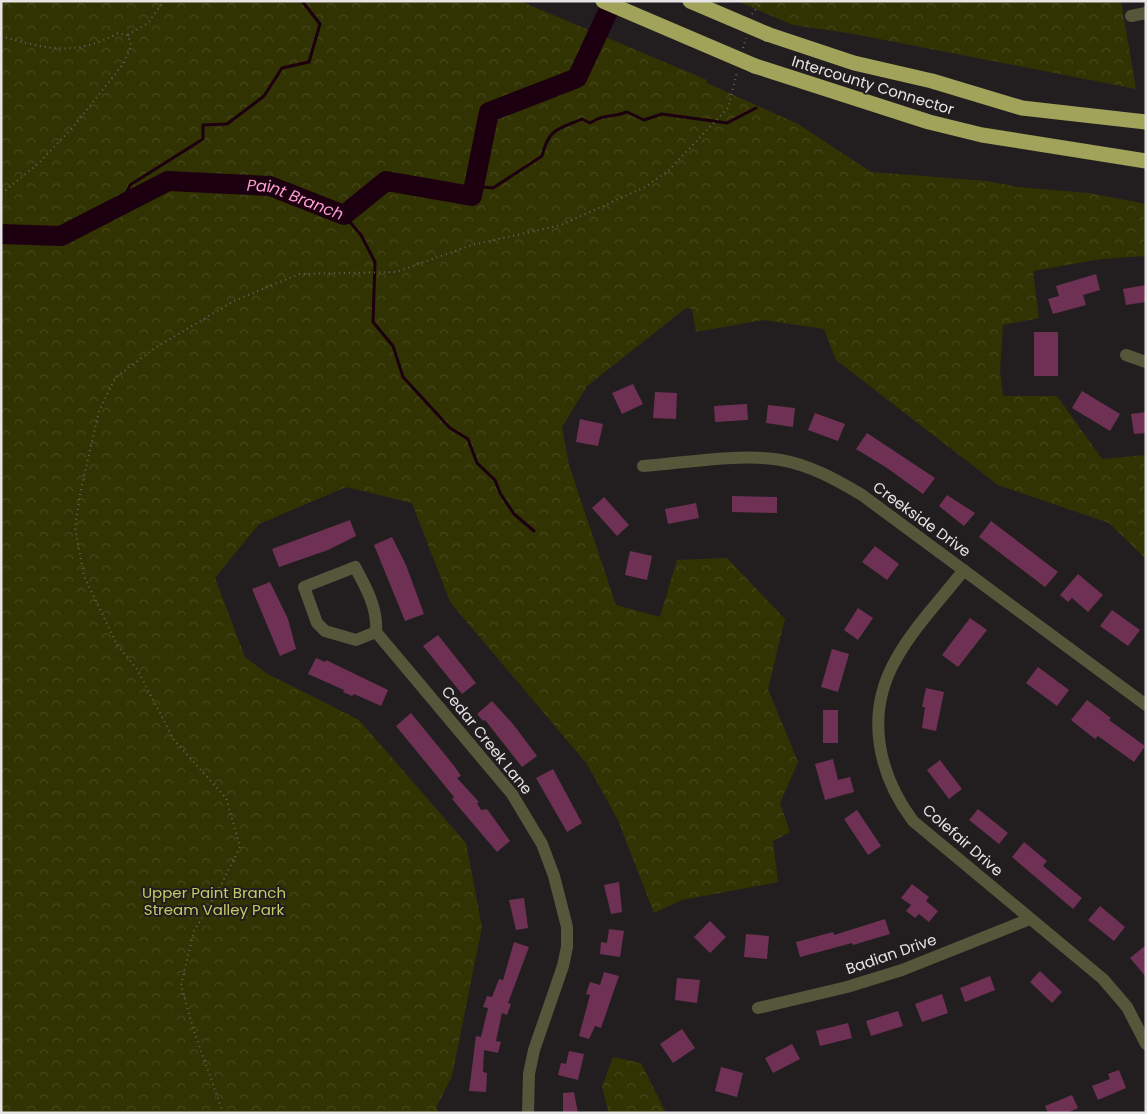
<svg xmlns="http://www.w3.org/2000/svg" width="1147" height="1114" font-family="Poppins,sans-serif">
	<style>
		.forest { fill: url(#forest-crowns) }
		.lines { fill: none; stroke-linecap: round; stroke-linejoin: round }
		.stream { stroke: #1d0010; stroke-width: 3 }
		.river { stroke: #1d0010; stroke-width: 20 }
		.building { fill: #6e3154 }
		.path { stroke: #666365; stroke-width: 2; stroke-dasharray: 1 4; stroke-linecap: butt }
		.street { stroke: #55563a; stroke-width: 12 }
		.highway { stroke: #a0a359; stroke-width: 15 }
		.highway-bridge { stroke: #a0a359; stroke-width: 15 }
		.labels { text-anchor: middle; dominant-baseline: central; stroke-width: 4; stroke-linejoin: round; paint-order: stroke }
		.street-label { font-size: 15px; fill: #e6e4e5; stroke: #221e20 }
		.park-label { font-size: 15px; fill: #c7ca64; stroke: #221e20 }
		.water-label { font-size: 16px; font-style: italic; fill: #fa9dcf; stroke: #221e20 }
	</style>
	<defs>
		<pattern id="forest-crowns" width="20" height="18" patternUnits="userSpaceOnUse" patternTransform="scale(1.25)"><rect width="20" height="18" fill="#323303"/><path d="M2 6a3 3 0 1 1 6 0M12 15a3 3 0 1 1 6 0" fill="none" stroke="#46471b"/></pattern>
	</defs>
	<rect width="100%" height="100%" fill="#221e20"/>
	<!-- forest -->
	<path class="forest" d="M 1,1 L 520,1 L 707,80 L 707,83 L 798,124 L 871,172 L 987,181 L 1018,187 L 1089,193 L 1146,204 L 1146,256 L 1101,259 L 1033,271 L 1039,318 L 1003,325 L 1000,371 L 1003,396 L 1057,396 L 1102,459 L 1146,455 L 1146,559 L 1109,523 L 998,485 L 836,360 L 824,329 L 763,320 L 696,332 L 692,309 L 686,308 L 587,386 L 562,427 L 569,465 L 616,605 L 660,617 L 677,560 L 727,558 L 785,619 L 768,689 L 798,762 L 780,803 L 790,832 L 773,841 L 778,882 L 682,900 L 654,913 L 618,820 L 587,764 L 450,602 L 412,503 L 346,487 L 259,524 L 215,578 L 245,657 L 266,673 L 359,720 L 466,843 L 482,927 L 452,1076 L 437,1106 L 438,1113 L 1,1113 Z
		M 737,1 L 1121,1 L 1136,89 L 854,34 L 793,25 Z
		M 613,1057 L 641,1063 L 666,1113 L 609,1113 L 602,1087 Z"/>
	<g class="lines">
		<!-- stream -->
		<path class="stream" d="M 474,186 L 493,188 L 542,156 C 549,128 557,130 582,119 L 590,123 C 606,113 611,118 627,112 L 644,120 L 662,114 L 727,123 L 756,108
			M 121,205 L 130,185 L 203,139 L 203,125 L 227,124 L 264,96 L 282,68 L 309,62 L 320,24 L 302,1
			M 344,215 L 361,235 L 375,262 L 373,322 L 393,346 L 403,377 L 450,428 L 468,439 L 477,463 L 495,480 L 500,493 L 514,514 L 534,531"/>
		<!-- river -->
		<path class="river" id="s1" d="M 1,234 L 61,236 L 168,181 L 270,186 L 344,215 L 386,181 L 472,196 L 489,112 L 577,78 L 613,1"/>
	</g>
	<!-- building -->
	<path class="building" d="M 1096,274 L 1100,290 L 1083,295 L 1086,305 L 1053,314 L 1048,299 L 1059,296 L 1056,286 Z
		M 1146,285 L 1146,302 L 1126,305 L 1123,289 Z
		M 1034,332 L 1058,332 L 1058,376 L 1034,376 Z
		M 633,384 L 643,404 L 622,414 L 612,393 Z
		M 1082,391 L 1120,414 L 1110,431 L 1072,408 Z
		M 655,392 L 677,393 L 676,419 L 653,418 Z
		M 747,404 L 748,420 L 715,422 L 714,406 Z
		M 768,405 L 795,408 L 793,427 L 766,423 Z
		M 1146,412 L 1146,433 L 1134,434 L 1131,414 Z
		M 815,413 L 845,424 L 838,441 L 808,430 Z
		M 580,419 L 603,424 L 598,446 L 576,442 Z
		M 867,433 L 935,478 L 923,494 L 887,468 L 856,449 Z
		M 947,495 L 975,513 L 964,526 L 939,506 Z
		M 732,496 L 777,497 L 777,513 L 732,512 Z
		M 604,497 L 629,525 L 617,536 L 592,508 Z
		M 696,503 L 699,518 L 668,524 L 665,509 Z
		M 350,520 L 356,536 L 328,550 L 279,567 L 272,549 Z
		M 991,521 L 1058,572 L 1045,587 L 979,537 Z
		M 392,537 L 406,565 L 424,614 L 405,621 L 374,545 Z
		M 875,546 L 899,564 L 887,580 L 862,562 Z
		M 630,551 L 652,556 L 647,580 L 625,575 Z
		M 1078,574 L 1103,595 L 1088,612 L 1072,598 L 1068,602 L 1060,595 Z
		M 270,582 L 288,619 L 296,649 L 280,656 L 252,589 Z
		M 858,608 L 873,618 L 858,640 L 844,630 Z
		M 1112,610 L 1140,630 L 1128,646 L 1100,626 Z
		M 970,618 L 987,630 L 958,667 L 942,655 Z
		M 438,635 L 476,683 L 462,694 L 423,646 Z
		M 832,649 L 849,654 L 838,692 L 821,687 Z
		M 316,658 L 325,662 L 326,660 L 388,690 L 381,706 L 354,694 L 352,696 L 343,692 L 344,690 L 308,674 Z
		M 1038,667 L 1069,690 L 1057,706 L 1026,683 Z
		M 926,688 L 944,692 L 936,731 L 922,728 L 925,707 L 922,707 Z
		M 1087,700 L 1111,718 L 1109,720 L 1145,746 L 1134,762 L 1098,736 L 1095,739 L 1071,720 Z
		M 492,701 L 513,724 L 537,756 L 522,767 L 485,720 L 483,721 L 477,714 Z
		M 823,710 L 838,710 L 838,743 L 823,743 Z
		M 411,713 L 455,767 L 461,776 L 457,778 L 479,802 L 477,803 L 481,810 L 487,809 L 510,841 L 497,852 L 452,799 L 454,797 L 396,726 Z
		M 833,759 L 838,780 L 850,777 L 854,792 L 825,800 L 815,764 Z
		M 940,760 L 962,789 L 949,799 L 927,770 Z
		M 553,769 L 582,823 L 567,832 L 536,778 Z
		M 978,809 L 1008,833 L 999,844 L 969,820 Z
		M 857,810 L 881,846 L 868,855 L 844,819 Z
		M 1024,842 L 1047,861 L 1043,866 L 1082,898 L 1073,909 L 1012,857 Z
		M 619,882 L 622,912 L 611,914 L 604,885 Z
		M 912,884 L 929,897 L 926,901 L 938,911 L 929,922 L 919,914 L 915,918 L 906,911 L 911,905 L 901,898 Z
		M 524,898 L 528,928 L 516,930 L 509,900 Z
		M 1100,906 L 1125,927 L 1114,941 L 1088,920 Z
		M 885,919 L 890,934 L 853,945 L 852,943 L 800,957 L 796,942 L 833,932 L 834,935 Z
		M 710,921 L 726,937 L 710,953 L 694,937 Z
		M 609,929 L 624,931 L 620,957 L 600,954 L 601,942 L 607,943 Z
		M 746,934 L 769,936 L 767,959 L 744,957 Z
		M 514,942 L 529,947 L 508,1003 L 511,1004 L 507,1015 L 502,1013 L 496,1041 L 501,1042 L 498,1053 L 484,1050 L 483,1072 L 487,1073 L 486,1092 L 469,1091 L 476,1036 L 481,1037 L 488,1008 L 483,1007 L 487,996 L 492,997 L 499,979 L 503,980 Z
		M 1146,945 L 1146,977 L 1130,958 Z
		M 1040,971 L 1062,992 L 1052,1003 L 1030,982 Z
		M 604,972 L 619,976 L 601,1028 L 595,1026 L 589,1039 L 579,1036 L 590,995 L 586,994 L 590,982 L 600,985 Z
		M 990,976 L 995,990 L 965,1002 L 960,988 Z
		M 677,978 L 700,980 L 697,1003 L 675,1000 Z
		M 942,994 L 948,1013 L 922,1022 L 915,1004 Z
		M 898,1011 L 903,1026 L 871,1036 L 866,1021 Z
		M 848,1023 L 852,1038 L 820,1046 L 816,1031 Z
		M 682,1029 L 695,1048 L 673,1063 L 660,1044 Z
		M 792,1044 L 800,1059 L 773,1073 L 765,1058 Z
		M 569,1051 L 584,1054 L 578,1080 L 558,1075 L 561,1063 L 566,1064 Z
		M 721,1067 L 743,1073 L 737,1097 L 715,1091 Z
		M 1119,1070 L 1126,1088 L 1098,1100 L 1092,1086 L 1110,1079 L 1108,1074 Z
		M 574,1092 L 578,1113 L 563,1113 L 563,1093 Z
		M 1072,1095 L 1078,1108 L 1067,1113 L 1048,1113 L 1045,1106 Z"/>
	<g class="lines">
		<!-- path -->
		<path class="path" d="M 752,14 L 762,1
			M 128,35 L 148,23 L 164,1
			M 1,36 C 46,49 75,57 118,33 L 128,35 L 131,46 L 124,63 L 73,127 L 39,163 L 1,194
			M 743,48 L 746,38
			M 223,1113 L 193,1028 L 181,985 L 194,931 L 220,887 L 240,847 L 226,798 L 174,740 L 137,669 L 117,645 L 84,576 L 75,528 L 80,494 L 99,411 L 115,378 L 155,348 L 234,301 L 299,274 L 396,272 L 472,245 L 561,225 L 645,187 L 668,171 L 728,108 L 737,72"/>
		<!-- street -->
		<path class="street" d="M 1131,16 L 1146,13
			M 1126,355 L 1146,362
			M 643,466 C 685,463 741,453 781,460 C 810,465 837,480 862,495 L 1146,705
			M 964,570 C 941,599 913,628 895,661 C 865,715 878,774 913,821 L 1103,979 L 1127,1007 L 1146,1044
			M 376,632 L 356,640 L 325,631 L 317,623 L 304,587 L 355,567 C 366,587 378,609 376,632 L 512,794 L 542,844 L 554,876 L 567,927 L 567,947 L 563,966 L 534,1050 L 529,1074 L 528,1113
			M 758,1008 L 847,987 L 902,970 L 1030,919"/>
		<!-- highway -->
		<path class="highway" d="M 767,34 L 854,63 L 932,81 L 1022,108 L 1146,122
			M 755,66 L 929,122 L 982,135 L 1146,161"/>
		<!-- highway-bridge -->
		<path class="highway-bridge" d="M 603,1 L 755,66
			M 690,1 L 767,34"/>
	</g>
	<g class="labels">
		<!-- street labels -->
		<g class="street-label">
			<text transform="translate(873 85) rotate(17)">Intercounty Connector</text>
			<text transform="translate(922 519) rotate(36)">Creekside Drive</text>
			<text transform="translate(487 740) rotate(51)">Cedar Creek Lane</text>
			<text transform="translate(963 840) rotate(41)">Colefair Drive</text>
			<text transform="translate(891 954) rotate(-19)">Badian Drive</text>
		</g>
		<!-- park labels -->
		<g class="park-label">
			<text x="214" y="892">Upper Paint Branch<tspan x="214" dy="17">Stream Valley Park</tspan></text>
		</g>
		<!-- water labels -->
		<g class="water-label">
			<text stroke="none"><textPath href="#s1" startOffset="310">Paint Branch</textPath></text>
		</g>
	</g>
	<!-- border -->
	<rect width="1147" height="1114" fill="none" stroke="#e6e4e5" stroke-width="5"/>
</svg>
